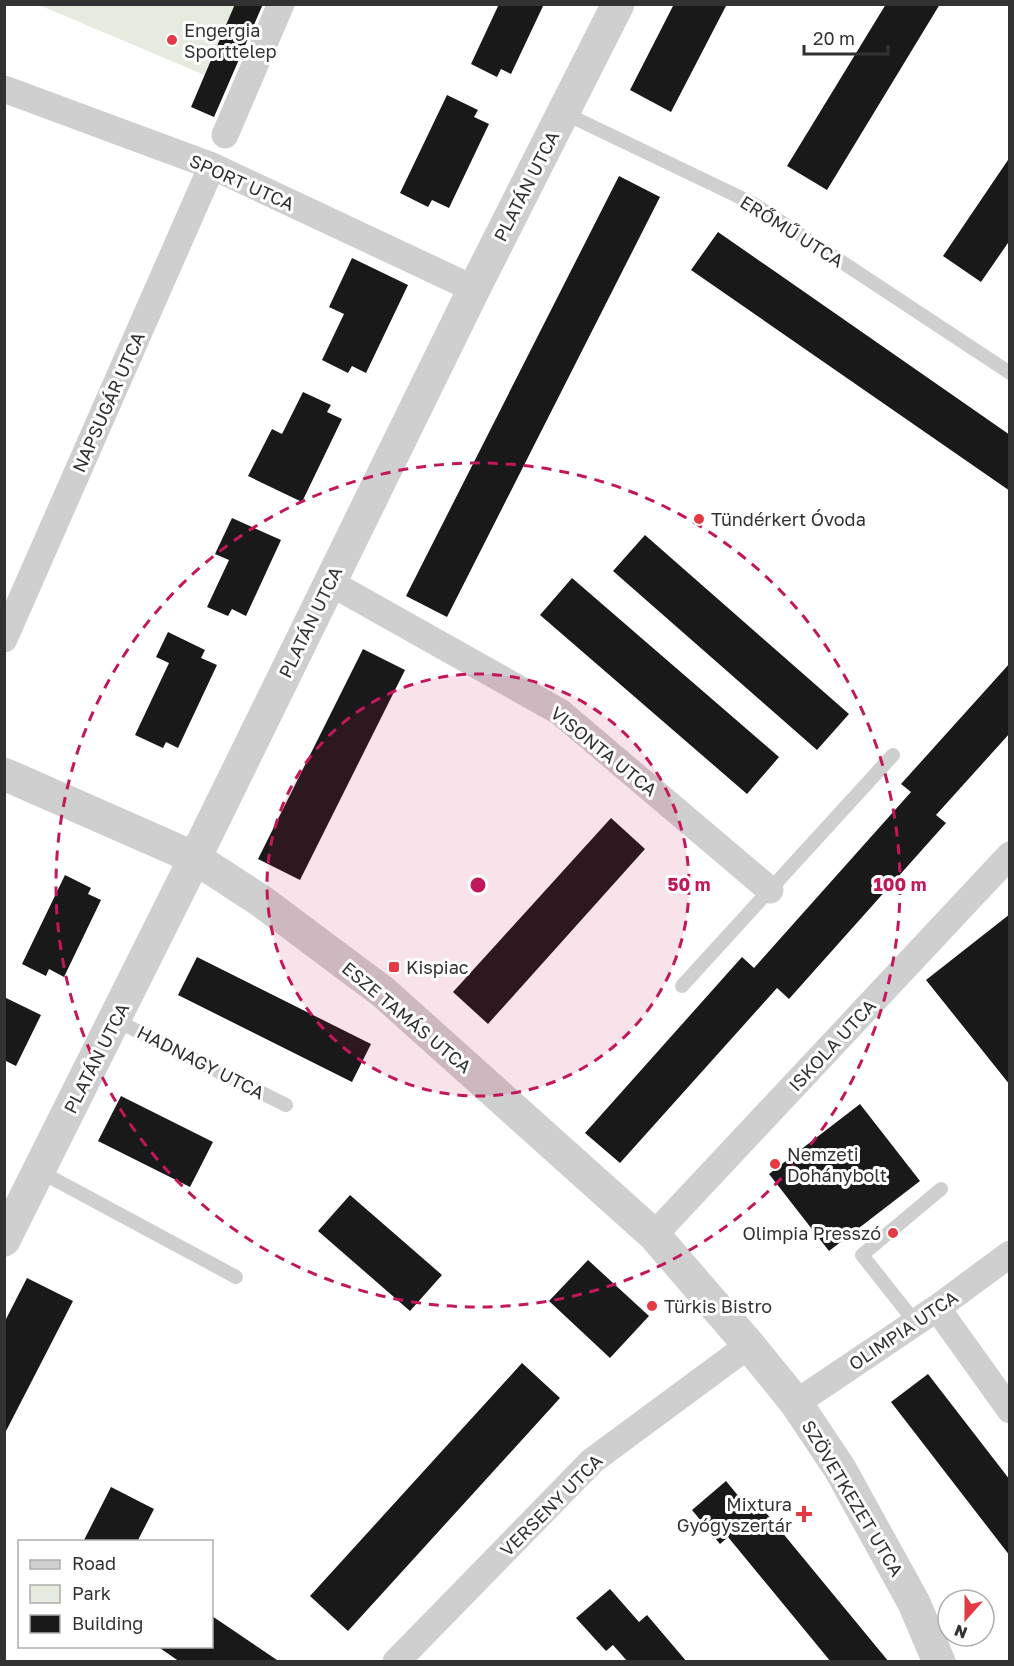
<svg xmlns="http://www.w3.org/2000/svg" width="1014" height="1666" font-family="'Golos Text',sans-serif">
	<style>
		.green { fill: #e5ebde }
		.building { fill: #191919 }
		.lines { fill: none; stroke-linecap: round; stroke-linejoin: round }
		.service { stroke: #cfcfcf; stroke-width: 14 }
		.minor { stroke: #cfcfcf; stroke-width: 27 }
		.tertiary { stroke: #cfcfcf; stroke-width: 33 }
		.ring { fill: none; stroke: #c2185b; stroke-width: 3; stroke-dasharray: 10 8 }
		.poi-dot { fill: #e53943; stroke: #fff; stroke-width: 2 }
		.labels { text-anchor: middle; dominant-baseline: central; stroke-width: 6; stroke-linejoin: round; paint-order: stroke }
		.poi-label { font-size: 18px; fill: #323232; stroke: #fff; text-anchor: start }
		.street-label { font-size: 18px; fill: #323232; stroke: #fff }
		.centre { fill: #c2185b; stroke: #fff; stroke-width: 3 }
		.ring-label { font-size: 18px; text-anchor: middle; font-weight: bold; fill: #c2185b; stroke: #fff; stroke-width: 6; stroke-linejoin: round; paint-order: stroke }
	</style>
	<rect width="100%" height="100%" fill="#fff"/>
	<!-- green -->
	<path class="green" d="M 39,5 L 236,5 L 207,76 Z"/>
	<!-- building -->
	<path class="building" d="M 235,4 L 263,4 L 214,117 L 191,107 Z
		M 499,4 L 544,4 L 511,74 L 501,69 L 497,77 L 471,64 Z
		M 674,4 L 727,4 L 671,112 L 630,90 Z
		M 886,4 L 940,4 L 827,190 L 787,166 Z
		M 447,95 L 478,110 L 474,117 L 489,124 L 449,208 L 432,200 L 428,207 L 400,193 Z
		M 1010,157 L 1010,240 L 981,282 L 943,256 Z
		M 619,176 L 660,197 L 447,617 L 406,596 Z
		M 718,232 L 1010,435 L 1010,491 L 691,270 Z
		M 352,258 L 408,285 L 366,373 L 352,366 L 348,373 L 322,360 L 344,314 L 329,307 Z
		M 303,392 L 331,405 L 327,412 L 342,419 L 302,502 L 248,476 L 272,429 L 282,434 Z
		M 232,518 L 281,540 L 246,616 L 232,609 L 228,616 L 207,607 L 229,560 L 215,554 Z
		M 645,535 L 849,714 L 817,750 L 613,571 Z
		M 572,578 L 779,757 L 747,794 L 540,615 Z
		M 168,632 L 205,650 L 201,658 L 217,665 L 178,748 L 166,742 L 163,748 L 135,735 L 169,663 L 156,657 Z
		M 363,649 L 405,670 L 300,880 L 258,859 Z
		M 1010,663 L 1010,733 L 936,815 L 946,823 L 789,999 L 777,988 L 620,1163 L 585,1133 L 742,957 L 754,968 L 911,792 L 901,784 Z
		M 611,818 L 645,849 L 488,1024 L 453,992 Z
		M 65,875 L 91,888 L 88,894 L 101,900 L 64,977 L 49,969 L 46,976 L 22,964 Z
		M 1010,914 L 1010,1085 L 926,980 Z
		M 197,957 L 371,1044 L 352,1082 L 178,995 Z
		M 4,997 L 41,1015 L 16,1066 L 4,1060 Z
		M 121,1096 L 213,1142 L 190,1187 L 98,1141 Z
		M 860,1104 L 920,1181 L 829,1251 L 769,1174 Z
		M 350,1195 L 442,1275 L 410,1311 L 318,1231 Z
		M 588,1260 L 649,1316 L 610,1358 L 549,1301 Z
		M 27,1278 L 73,1301 L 4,1435 L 4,1323 Z
		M 522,1363 L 560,1398 L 348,1631 L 310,1596 Z
		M 928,1374 L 1010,1480 L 1010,1556 L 891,1402 Z
		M 726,1481 L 754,1515 L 762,1508 L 889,1662 L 831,1662 L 728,1537 L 720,1544 L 692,1510 Z
		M 111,1487 L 154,1509 L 137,1542 L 83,1542 Z
		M 610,1589 L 639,1622 L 647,1615 L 687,1662 L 628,1662 L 613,1645 L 606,1651 L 576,1618 Z
		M 212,1616 L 280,1662 L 180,1662 L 157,1646 L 212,1646 Z"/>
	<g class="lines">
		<!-- service -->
		<path class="service" d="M 562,112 L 754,204 L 1010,373
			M 682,986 L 893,755
			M 115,1020 L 286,1105
			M 39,1171 L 236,1277
			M 915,1322 L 862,1255 L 941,1189"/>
		<!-- minor -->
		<path class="minor" d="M 4,89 L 212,166 L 474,289
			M 225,135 L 281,4
			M 329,582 L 560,712 L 770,890
			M 4,639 L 212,166
			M 654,1235 L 1010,855
			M 937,1308 L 1010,1410
			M 796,1403 L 937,1308 L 1010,1254
			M 396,1662 L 592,1461 L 749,1345"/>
		<!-- tertiary -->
		<path class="tertiary" d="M 4,774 L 195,858 L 261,901 L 383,992 L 654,1235 L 749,1345 L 796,1403 L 840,1469 L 914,1603 L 939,1662
			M 4,1240 L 195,858 L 474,289 L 618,4"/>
	</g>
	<!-- distance rings -->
	<circle cx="478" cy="885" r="211" fill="#c2185b" fill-opacity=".12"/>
	<g class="ring">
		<circle cx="478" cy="885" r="211"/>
		<circle cx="478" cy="885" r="422"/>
	</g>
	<!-- markers -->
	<g class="poi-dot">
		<circle cx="172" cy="40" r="6"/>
		<circle cx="699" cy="519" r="6"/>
		<rect x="388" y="961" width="12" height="12" rx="3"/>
		<circle cx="775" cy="1164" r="6"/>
		<circle cx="893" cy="1233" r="6"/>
		<circle cx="652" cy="1306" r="6"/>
		<path d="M801 1505h6v6h6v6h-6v6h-6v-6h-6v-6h6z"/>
	</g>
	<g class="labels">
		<!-- poi labels -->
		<g class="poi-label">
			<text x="184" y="30">Engergia<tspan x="184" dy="21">Sporttelep</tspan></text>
			<text x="711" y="519">Tündérkert Óvoda</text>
			<text x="406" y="967">Kispiac</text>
			<text x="787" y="1154">Nemzeti<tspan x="787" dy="21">Dohánybolt</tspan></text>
			<text x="881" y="1233" text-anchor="end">Olimpia Presszó</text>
			<text x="664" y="1306">Türkis Bistro</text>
			<text x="792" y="1504" text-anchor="end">Mixtura<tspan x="792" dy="21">Gyógyszertár</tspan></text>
		</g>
		<!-- street labels -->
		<g class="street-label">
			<text transform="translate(242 182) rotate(24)">SPORT UTCA</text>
			<text transform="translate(526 186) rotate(-63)">PLATÁN UTCA</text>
			<text transform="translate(792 231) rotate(32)">ERŐMŰ UTCA</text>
			<text transform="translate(108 402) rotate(-66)">NAPSUGÁR UTCA</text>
			<text transform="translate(310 622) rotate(-64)">PLATÁN UTCA</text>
			<text transform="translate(604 751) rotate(39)">VISONTA UTCA</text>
			<text transform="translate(407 1017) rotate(40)">ESZE TAMÁS UTCA</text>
			<text transform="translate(832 1045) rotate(-47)">ISKOLA UTCA</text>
			<text transform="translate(96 1058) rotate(-63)">PLATÁN UTCA</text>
			<text transform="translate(201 1062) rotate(27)">HADNAGY UTCA</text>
			<text transform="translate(903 1330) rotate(-34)">OLIMPIA UTCA</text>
			<text transform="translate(853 1498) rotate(59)">SZÖVETKEZET UTCA</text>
			<text transform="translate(551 1505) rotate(-45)">VERSENY UTCA</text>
		</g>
	</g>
	<circle cx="478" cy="885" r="9" class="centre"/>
	<g class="ring-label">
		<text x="689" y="891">50 m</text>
		<text x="900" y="891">100 m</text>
	</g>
	<!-- border -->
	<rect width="1014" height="1666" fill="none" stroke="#323232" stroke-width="12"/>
	<!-- legend -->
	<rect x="18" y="1540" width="195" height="108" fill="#ffffff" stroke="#adadad" stroke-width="1.5"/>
	<rect x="30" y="1560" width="30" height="9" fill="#cfcfcf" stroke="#adadad" stroke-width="1.5"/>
	<text x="72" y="1570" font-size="18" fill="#323232">Road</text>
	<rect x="30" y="1585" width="30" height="18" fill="#e5ebde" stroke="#adadad" stroke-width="1.5"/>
	<text x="72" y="1600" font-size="18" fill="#323232">Park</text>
	<rect x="30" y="1615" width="30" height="18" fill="#191919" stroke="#adadad" stroke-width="1.5"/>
	<text x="72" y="1630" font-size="18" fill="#323232">Building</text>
	<!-- north arrow -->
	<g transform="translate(966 1618) rotate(201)"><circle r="28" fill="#ffffff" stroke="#adadad" stroke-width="1.5"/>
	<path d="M0-4.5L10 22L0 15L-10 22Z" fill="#e53943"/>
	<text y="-9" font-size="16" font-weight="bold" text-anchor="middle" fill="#323232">N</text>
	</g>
	<!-- scale -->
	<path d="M804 45v9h84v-9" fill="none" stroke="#323232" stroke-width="3"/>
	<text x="813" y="45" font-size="18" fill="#323232" stroke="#ffffff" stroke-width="4.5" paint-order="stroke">20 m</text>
</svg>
